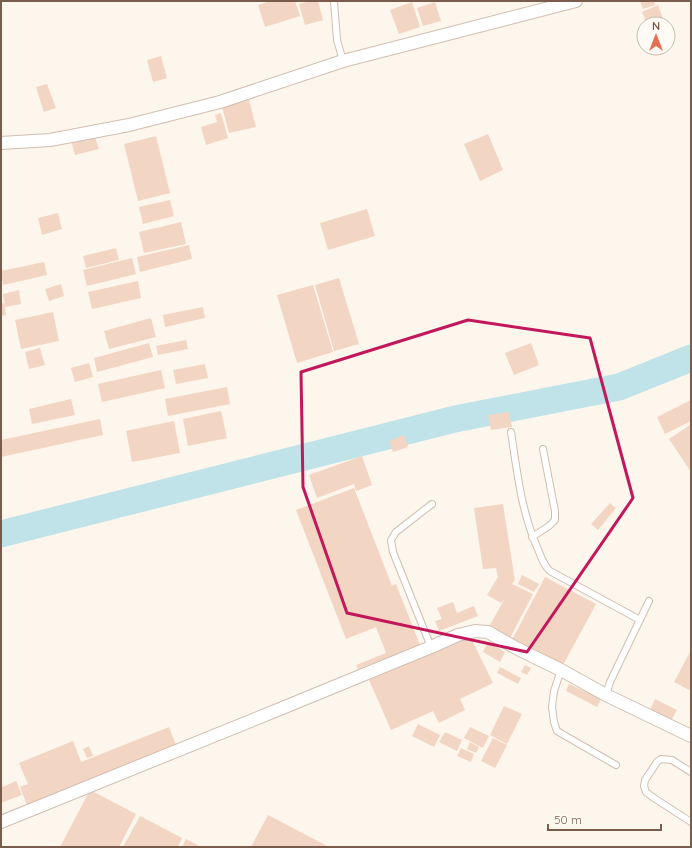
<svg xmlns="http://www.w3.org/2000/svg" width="692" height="848" font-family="Quicksand,sans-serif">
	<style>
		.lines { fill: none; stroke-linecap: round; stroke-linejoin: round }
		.river { stroke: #bfe3e8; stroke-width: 27 }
		.building { fill: #f3d5c3 }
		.service-casing { stroke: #d1beb0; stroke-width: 8 }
		.minor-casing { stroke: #d1beb0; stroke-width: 14 }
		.service { stroke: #fff; stroke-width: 6 }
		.minor { stroke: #fff; stroke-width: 12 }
		.marked { fill: none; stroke: #c2185b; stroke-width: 3; stroke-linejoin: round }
	</style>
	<rect width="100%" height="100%" fill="#fdf6ec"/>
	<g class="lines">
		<!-- river -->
		<path class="river" d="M 1,534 L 455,419 L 619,387 L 691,358"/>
	</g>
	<!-- building -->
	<path class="building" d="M 270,1 L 295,1 L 300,16 L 265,27 L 258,5 Z
		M 310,1 L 318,1 L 323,20 L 305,25 L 299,4 Z
		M 640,1 L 654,1 L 655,5 L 643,9 Z
		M 412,2 L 420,27 L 399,34 L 390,10 Z
		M 435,2 L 441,21 L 423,26 L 417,8 Z
		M 658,5 L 665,24 L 647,24 L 642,12 Z
		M 161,56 L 167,78 L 153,82 L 147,60 Z
		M 47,84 L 56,108 L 44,112 L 36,87 Z
		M 249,100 L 256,127 L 229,133 L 222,107 Z
		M 221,113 L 228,138 L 206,145 L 201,127 L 217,122 L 215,115 Z
		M 94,134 L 99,149 L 75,155 L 71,140 Z
		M 488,134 L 503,170 L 480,181 L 464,144 Z
		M 156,136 L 170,193 L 138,201 L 124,144 Z
		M 170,200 L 174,216 L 143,224 L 139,207 Z
		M 367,209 L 375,236 L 328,250 L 320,223 Z
		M 58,213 L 62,229 L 42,235 L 38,218 Z
		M 181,222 L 186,244 L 144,253 L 139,232 Z
		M 189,245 L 192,259 L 140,272 L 137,257 Z
		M 116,248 L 119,260 L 86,268 L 83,256 Z
		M 132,258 L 136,274 L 87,286 L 83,270 Z
		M 44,262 L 47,275 L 3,285 L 1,271 Z
		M 339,278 L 359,344 L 334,351 L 315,285 Z
		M 138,281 L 141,298 L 92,309 L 88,292 Z
		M 61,284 L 64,296 L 49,301 L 45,289 Z
		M 313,285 L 333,352 L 297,363 L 277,295 Z
		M 19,290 L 21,304 L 5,307 L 3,294 Z
		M 4,303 L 6,315 L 1,316 L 1,304 Z
		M 203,307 L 205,318 L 165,327 L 163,315 Z
		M 53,312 L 59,341 L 21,349 L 15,320 Z
		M 151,318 L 156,337 L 109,349 L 104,331 Z
		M 186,340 L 188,349 L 158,355 L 156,346 Z
		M 149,343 L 153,357 L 97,372 L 94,358 Z
		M 531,343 L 539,365 L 514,375 L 505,353 Z
		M 40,348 L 45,365 L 29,369 L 25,352 Z
		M 89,363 L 93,377 L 75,382 L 71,368 Z
		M 205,364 L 208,378 L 176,384 L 173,370 Z
		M 161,370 L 165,388 L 102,402 L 98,384 Z
		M 227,387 L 230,404 L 168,416 L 165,399 Z
		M 71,399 L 75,415 L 32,424 L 29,409 Z
		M 691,400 L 691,421 L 665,434 L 657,417 Z
		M 221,411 L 227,438 L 188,446 L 183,419 Z
		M 509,412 L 512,427 L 491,430 L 488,415 Z
		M 100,419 L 103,435 L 1,457 L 1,440 Z
		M 174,421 L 180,453 L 132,462 L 126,431 Z
		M 690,425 L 691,426 L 691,472 L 669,439 Z
		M 404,435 L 408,447 L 393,452 L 389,441 Z
		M 362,456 L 372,485 L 356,491 L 354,484 L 317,498 L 309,475 Z
		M 354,488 L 392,586 L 396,584 L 420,645 L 358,669 L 356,665 L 386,653 L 376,627 L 346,639 L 296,510 Z
		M 610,503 L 616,508 L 598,530 L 591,524 Z
		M 503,504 L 515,581 L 514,581 L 512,584 L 533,594 L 510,638 L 489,627 L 505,598 L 501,603 L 487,595 L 498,577 L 496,568 L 483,569 L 474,508 Z
		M 522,575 L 539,584 L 534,592 L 518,584 Z
		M 545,577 L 596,604 L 562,667 L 512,640 Z
		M 453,602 L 457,613 L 474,606 L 478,616 L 439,631 L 435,621 L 442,619 L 437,608 Z
		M 470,636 L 493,683 L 460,699 L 465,710 L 439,723 L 433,711 L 391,730 L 369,680 Z
		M 488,642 L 505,652 L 500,662 L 483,652 Z
		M 691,650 L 691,691 L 674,682 Z
		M 525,665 L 531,668 L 527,675 L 521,672 Z
		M 500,667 L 521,678 L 518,684 L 497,673 Z
		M 569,684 L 601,699 L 597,707 L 566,691 Z
		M 655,699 L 677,710 L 671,721 L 650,710 Z
		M 504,706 L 522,714 L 507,744 L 490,735 Z
		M 418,724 L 440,735 L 434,747 L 412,736 Z
		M 169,727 L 176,745 L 27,805 L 20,787 L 28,784 L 19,763 L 73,741 L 81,762 Z
		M 470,727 L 489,736 L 483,748 L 464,738 Z
		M 445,732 L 462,740 L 457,751 L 439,742 Z
		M 493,738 L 507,745 L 495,768 L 481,761 Z
		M 470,742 L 479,747 L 476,753 L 467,749 Z
		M 89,746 L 93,756 L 87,758 L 83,749 Z
		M 461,748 L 474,754 L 471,762 L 457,756 Z
		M 1,781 L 3,787 L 16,781 L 22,795 L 1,803 Z
		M 90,790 L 136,814 L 119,847 L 60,847 Z
		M 268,815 L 329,847 L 251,847 Z
		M 140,816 L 182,838 L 178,847 L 123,847 Z
		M 186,839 L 201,847 L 182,847 Z"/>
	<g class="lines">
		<!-- service casing -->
		<g class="service-casing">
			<path id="service" d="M 334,1 L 337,40 L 343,61
				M 511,432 C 517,471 521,510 537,547 C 541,556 543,565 550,571 L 640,620
				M 532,537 L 549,526 L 555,520 L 555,511 L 543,449
				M 431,647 L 393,552 L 391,540 L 396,532 L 432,504
				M 561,670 L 554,691 L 552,707 L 554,722 L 557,731 L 616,765
				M 606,695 L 610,682 L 649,601
				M 691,772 L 672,760 L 661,759 L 657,762 L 645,780 L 644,786 L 646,792 L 654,798 L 691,822"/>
		</g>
		<!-- minor casing -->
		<g class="minor-casing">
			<path id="minor" d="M 1,143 L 50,140 L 129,125 L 220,102 L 343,61 L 576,1
				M 1,822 L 275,711 L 431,647 L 458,635 L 475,631 L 488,632 L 516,648 L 561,670 L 606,695 L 691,736"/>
		</g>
		<!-- service -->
		<use href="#service" class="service"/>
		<!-- minor -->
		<use href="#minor" class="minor"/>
	</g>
	<!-- marked area -->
	<path class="marked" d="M 468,320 L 590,338 L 633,498 L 527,652 L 347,613 L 303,487 L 301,372 Z"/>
	<!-- border -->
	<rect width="692" height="848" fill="none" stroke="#7a5c4d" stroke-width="4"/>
	<!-- north arrow -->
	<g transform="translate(656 36)"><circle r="19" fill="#fffaf3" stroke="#cabbb1"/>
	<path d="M0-3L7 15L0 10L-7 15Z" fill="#e76f51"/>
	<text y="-6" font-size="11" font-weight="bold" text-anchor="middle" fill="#7a5c4d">N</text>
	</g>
	<!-- scale -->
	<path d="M548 824v6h113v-6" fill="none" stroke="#7a5c4d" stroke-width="2"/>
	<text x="554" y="824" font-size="12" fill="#7a5c4d" stroke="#fffaf3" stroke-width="3" paint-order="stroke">50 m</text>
</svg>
